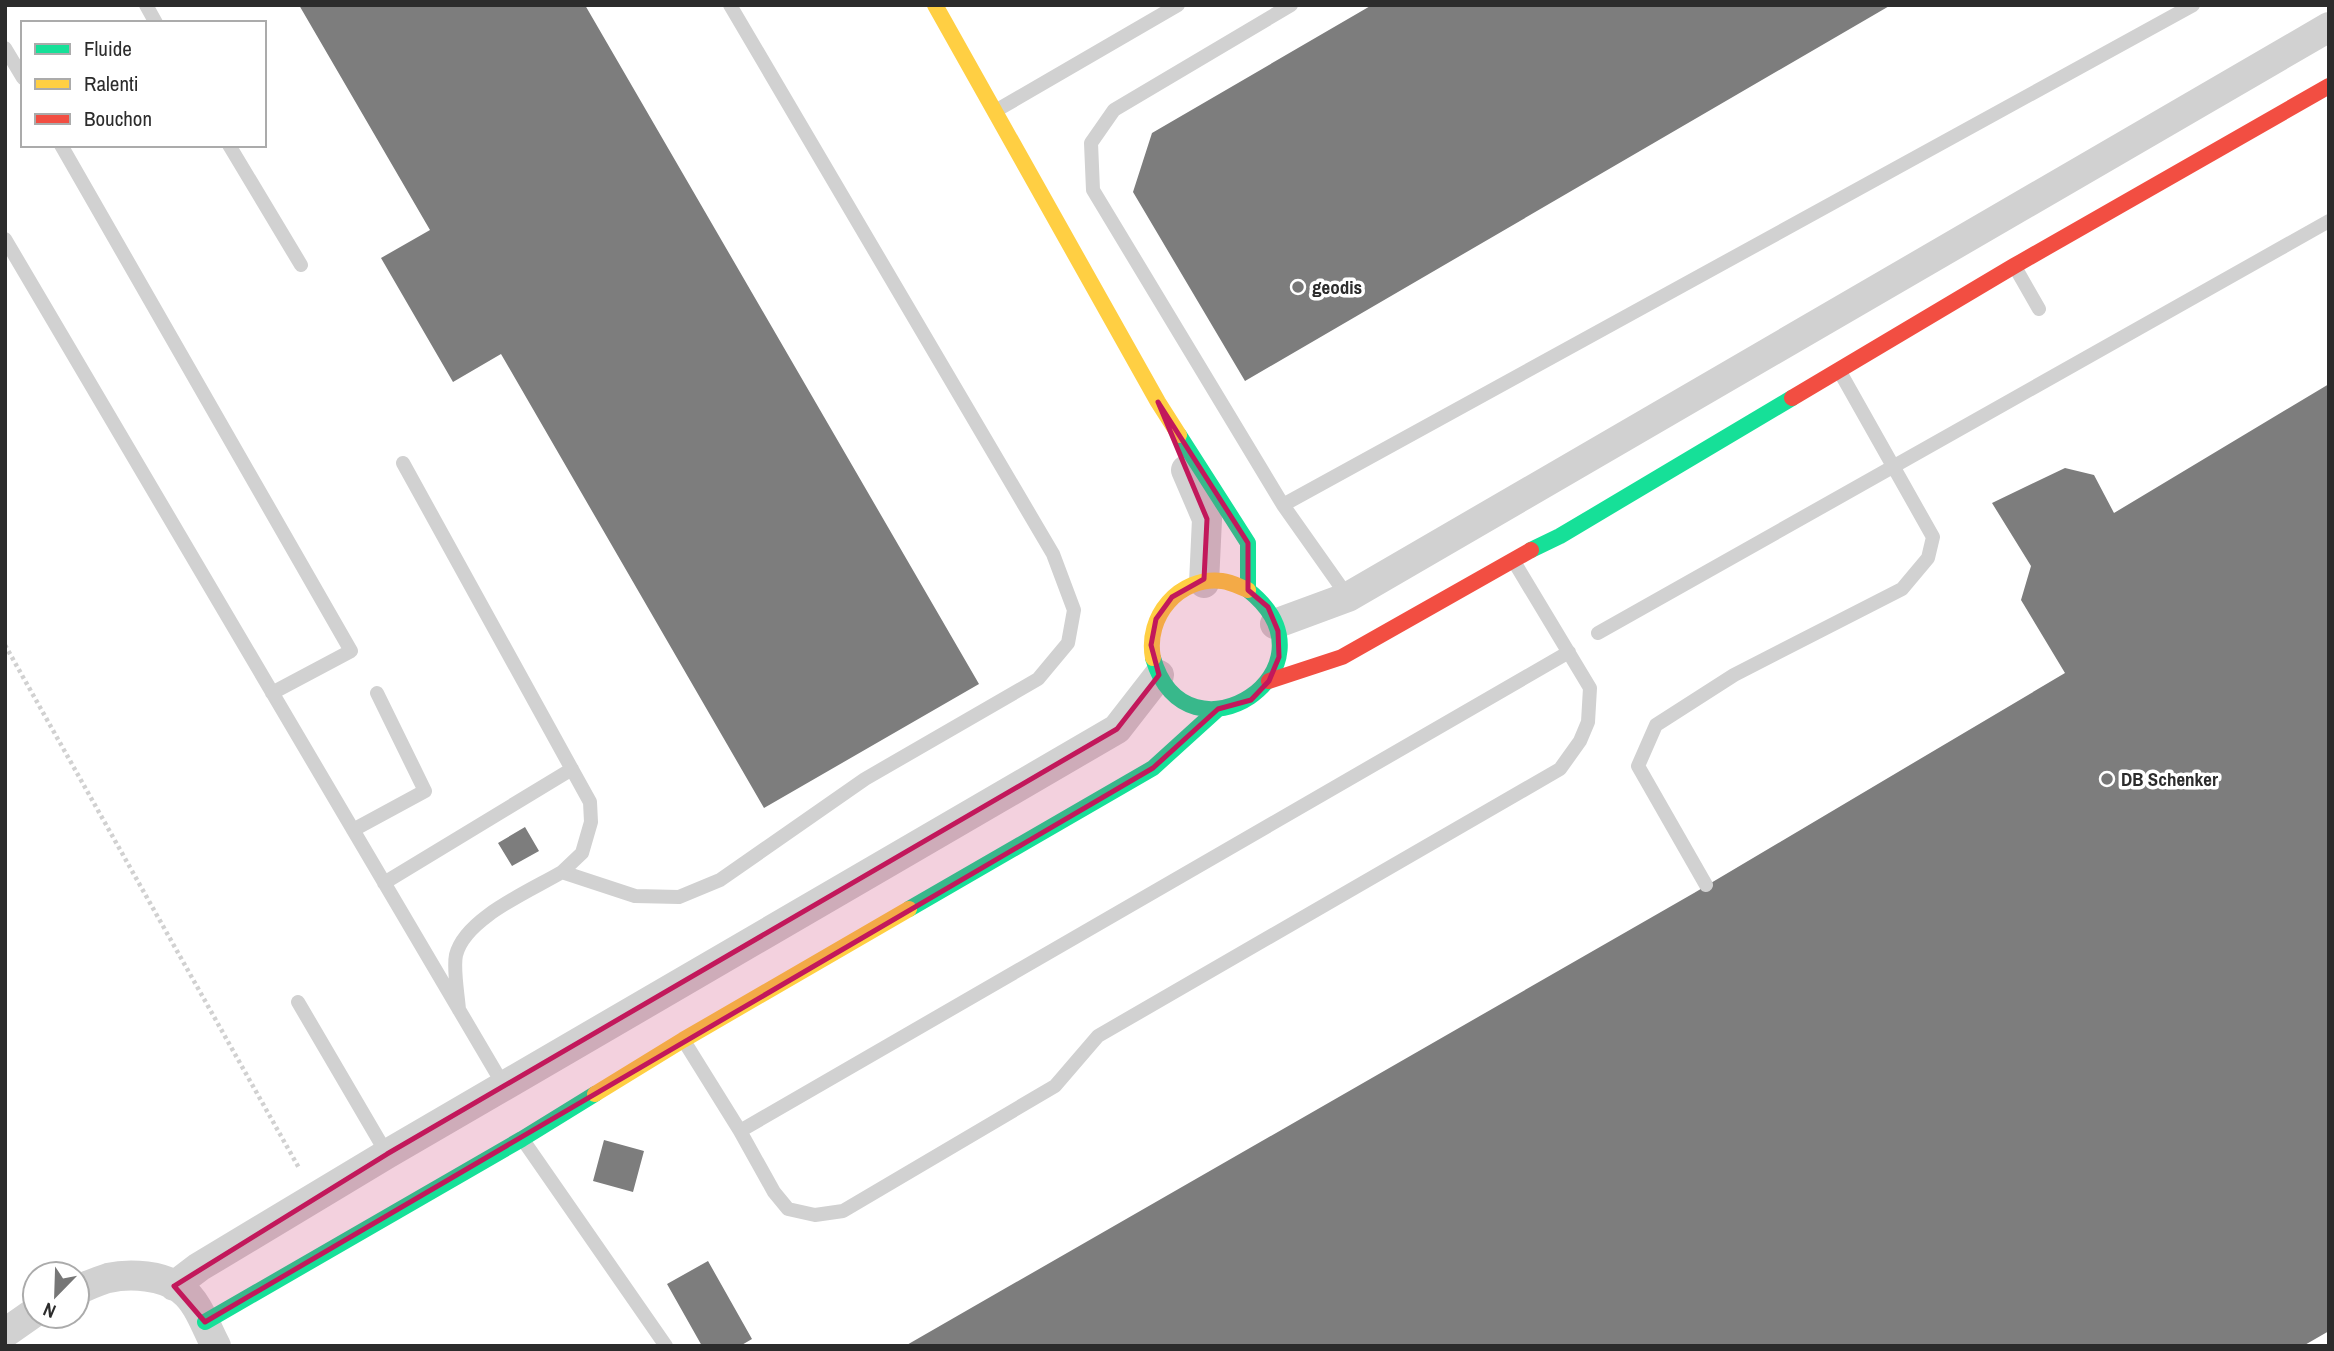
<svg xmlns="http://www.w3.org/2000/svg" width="2334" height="1351" font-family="'Archivo Narrow',sans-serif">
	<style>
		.building { fill: #7d7d7d }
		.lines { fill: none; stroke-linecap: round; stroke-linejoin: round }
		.path { stroke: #d1d1d1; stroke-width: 4.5; stroke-dasharray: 3.5 3.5; stroke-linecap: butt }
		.lane { stroke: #d1d1d1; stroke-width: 14 }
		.street { stroke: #d1d1d1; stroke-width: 30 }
		.fast { stroke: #16e098; stroke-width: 16 }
		.slow { stroke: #ffcf43; stroke-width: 16 }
		.jam { stroke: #f24e42; stroke-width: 16 }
		.marked { fill: #c2185b; fill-opacity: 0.2; stroke: #c2185b; stroke-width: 5; stroke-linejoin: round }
		.poi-dot { fill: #767676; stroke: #fff; stroke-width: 2.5 }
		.labels { text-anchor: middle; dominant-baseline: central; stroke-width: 7; stroke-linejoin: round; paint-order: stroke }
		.poi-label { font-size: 19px; font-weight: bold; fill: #2c2c2c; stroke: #fff; text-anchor: start }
	</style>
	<rect width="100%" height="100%" fill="#fff"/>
	<!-- building -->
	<path class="building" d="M 299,5 L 585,5 L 979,684 L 764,808 L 501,354 L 453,382 L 381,258 L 430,230 Z
		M 1372,5 L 1891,5 L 1245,381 L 1133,192 L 1152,133 Z
		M 2329,384 L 2329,1331 L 2303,1346 L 905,1346 L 1694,893 L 2065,673 L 2021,600 L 2031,566 L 1992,503 L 2065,468 L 2094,475 L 2114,513 Z
		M 525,827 L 539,851 L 512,866 L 498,843 Z
		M 604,1140 L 644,1151 L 633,1192 L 593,1181 Z
		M 708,1261 L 752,1339 L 740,1346 L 702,1346 L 667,1284 Z"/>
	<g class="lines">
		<!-- path -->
		<path class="path" d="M 5,645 L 299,1168"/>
		<!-- lane -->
		<path class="lane" d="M 146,5 L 156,23
			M 1291,5 L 1114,110 L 1091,143 L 1093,190 L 1283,505 L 2193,5
			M 5,48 L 23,78
			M 997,110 L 1178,5
			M 61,145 L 351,651 L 272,693
			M 229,145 L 301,265
			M 5,239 L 504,1086
			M 2015,267 L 2039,309
			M 403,463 L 590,802 L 591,822 L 582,853 L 562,872
			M 1283,505 L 1348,597
			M 1598,633 L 2329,221
			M 353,830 L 425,791 L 377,693
			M 384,883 L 572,769
			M 1706,885 L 1638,766 L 1656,725 L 1734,675 L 1902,589 L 1928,558 L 1933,537 L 1840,372
			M 298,1002 L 387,1154
			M 459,1010 C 458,995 453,969 456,955 C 465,918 530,891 562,872 L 635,896 L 679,897 L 720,880 L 865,779 L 1038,679 L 1068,643 L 1074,610 L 1053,554 L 730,5
			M 684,1041 L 740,1131 L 774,1192 L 788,1209 L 815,1215 L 843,1211 L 1055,1086 L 1098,1036 L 1560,769 L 1580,741 L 1588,722 L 1590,688 L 1513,560
			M 740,1131 L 1569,652
			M 523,1140 L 666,1346"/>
		<!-- street -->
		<path class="street" d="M 1186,470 L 1207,519 L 1204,583
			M 1275,624 L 1348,597 L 2329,27
			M 174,1286 L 199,1267 L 387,1154 L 1117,729 L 1159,675
			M 77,1290 C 87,1286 98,1281 108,1278 C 130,1273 164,1275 182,1290 C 199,1303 206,1328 216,1346
			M 5,1333 L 35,1312"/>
		<!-- fast -->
		<path class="fast" d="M 1531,550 L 1560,536 L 1792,398
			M 1153,658 C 1186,773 1347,669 1248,590 L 1248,543 L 1179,435
			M 909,909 L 1153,768 L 1218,709
			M 205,1322 L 522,1139 L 595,1094"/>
		<!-- slow -->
		<path class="slow" d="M 935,5 L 1158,402 L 1179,435
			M 1153,658 C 1145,617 1179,576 1222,581 C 1231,582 1240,587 1248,590
			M 595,1094 L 683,1040 L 909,909"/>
		<!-- jam -->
		<path class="jam" d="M 1792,398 L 2014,266 L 2329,86
			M 1269,681 L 1342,657 L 1531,550"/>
	</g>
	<!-- marked area -->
	<path class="marked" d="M 1158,402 L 1248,543 L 1248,590 L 1268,607 L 1278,631 L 1279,657 L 1269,681 L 1251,700 L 1218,709 L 1153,768 L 205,1322 L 174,1286 L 387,1154 L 1117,729 L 1159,675 L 1151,645 L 1156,619 L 1172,597 L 1204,579 L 1207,519 Z"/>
	<!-- markers -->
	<g class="poi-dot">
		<circle cx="1298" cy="287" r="7"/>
		<circle cx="2107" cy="779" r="7"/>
	</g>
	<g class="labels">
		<!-- poi labels -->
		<g class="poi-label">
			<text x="1312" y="287">geodis</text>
			<text x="2121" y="779">DB Schenker</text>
		</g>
	</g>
	<!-- border -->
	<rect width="2334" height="1351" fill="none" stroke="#2c2c2c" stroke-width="14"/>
	<!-- legend -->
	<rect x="21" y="21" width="245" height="126" fill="#ffffff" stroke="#ababab" stroke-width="2"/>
	<rect x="35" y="44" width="35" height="10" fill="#16e098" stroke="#ababab" stroke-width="2"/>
	<text x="84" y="56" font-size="21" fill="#2c2c2c">Fluide</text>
	<rect x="35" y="79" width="35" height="10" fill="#ffcf43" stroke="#ababab" stroke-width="2"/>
	<text x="84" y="91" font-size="21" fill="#2c2c2c">Ralenti</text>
	<rect x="35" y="114" width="35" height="10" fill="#f24e42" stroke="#ababab" stroke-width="2"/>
	<text x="84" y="126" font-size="21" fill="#2c2c2c">Bouchon</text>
	<!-- north arrow -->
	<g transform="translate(56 1295) rotate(203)"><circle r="33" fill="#ffffff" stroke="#ababab" stroke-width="2"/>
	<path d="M0-5L12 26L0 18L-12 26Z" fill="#767676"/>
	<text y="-10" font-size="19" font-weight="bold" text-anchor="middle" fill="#2c2c2c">N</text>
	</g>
</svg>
